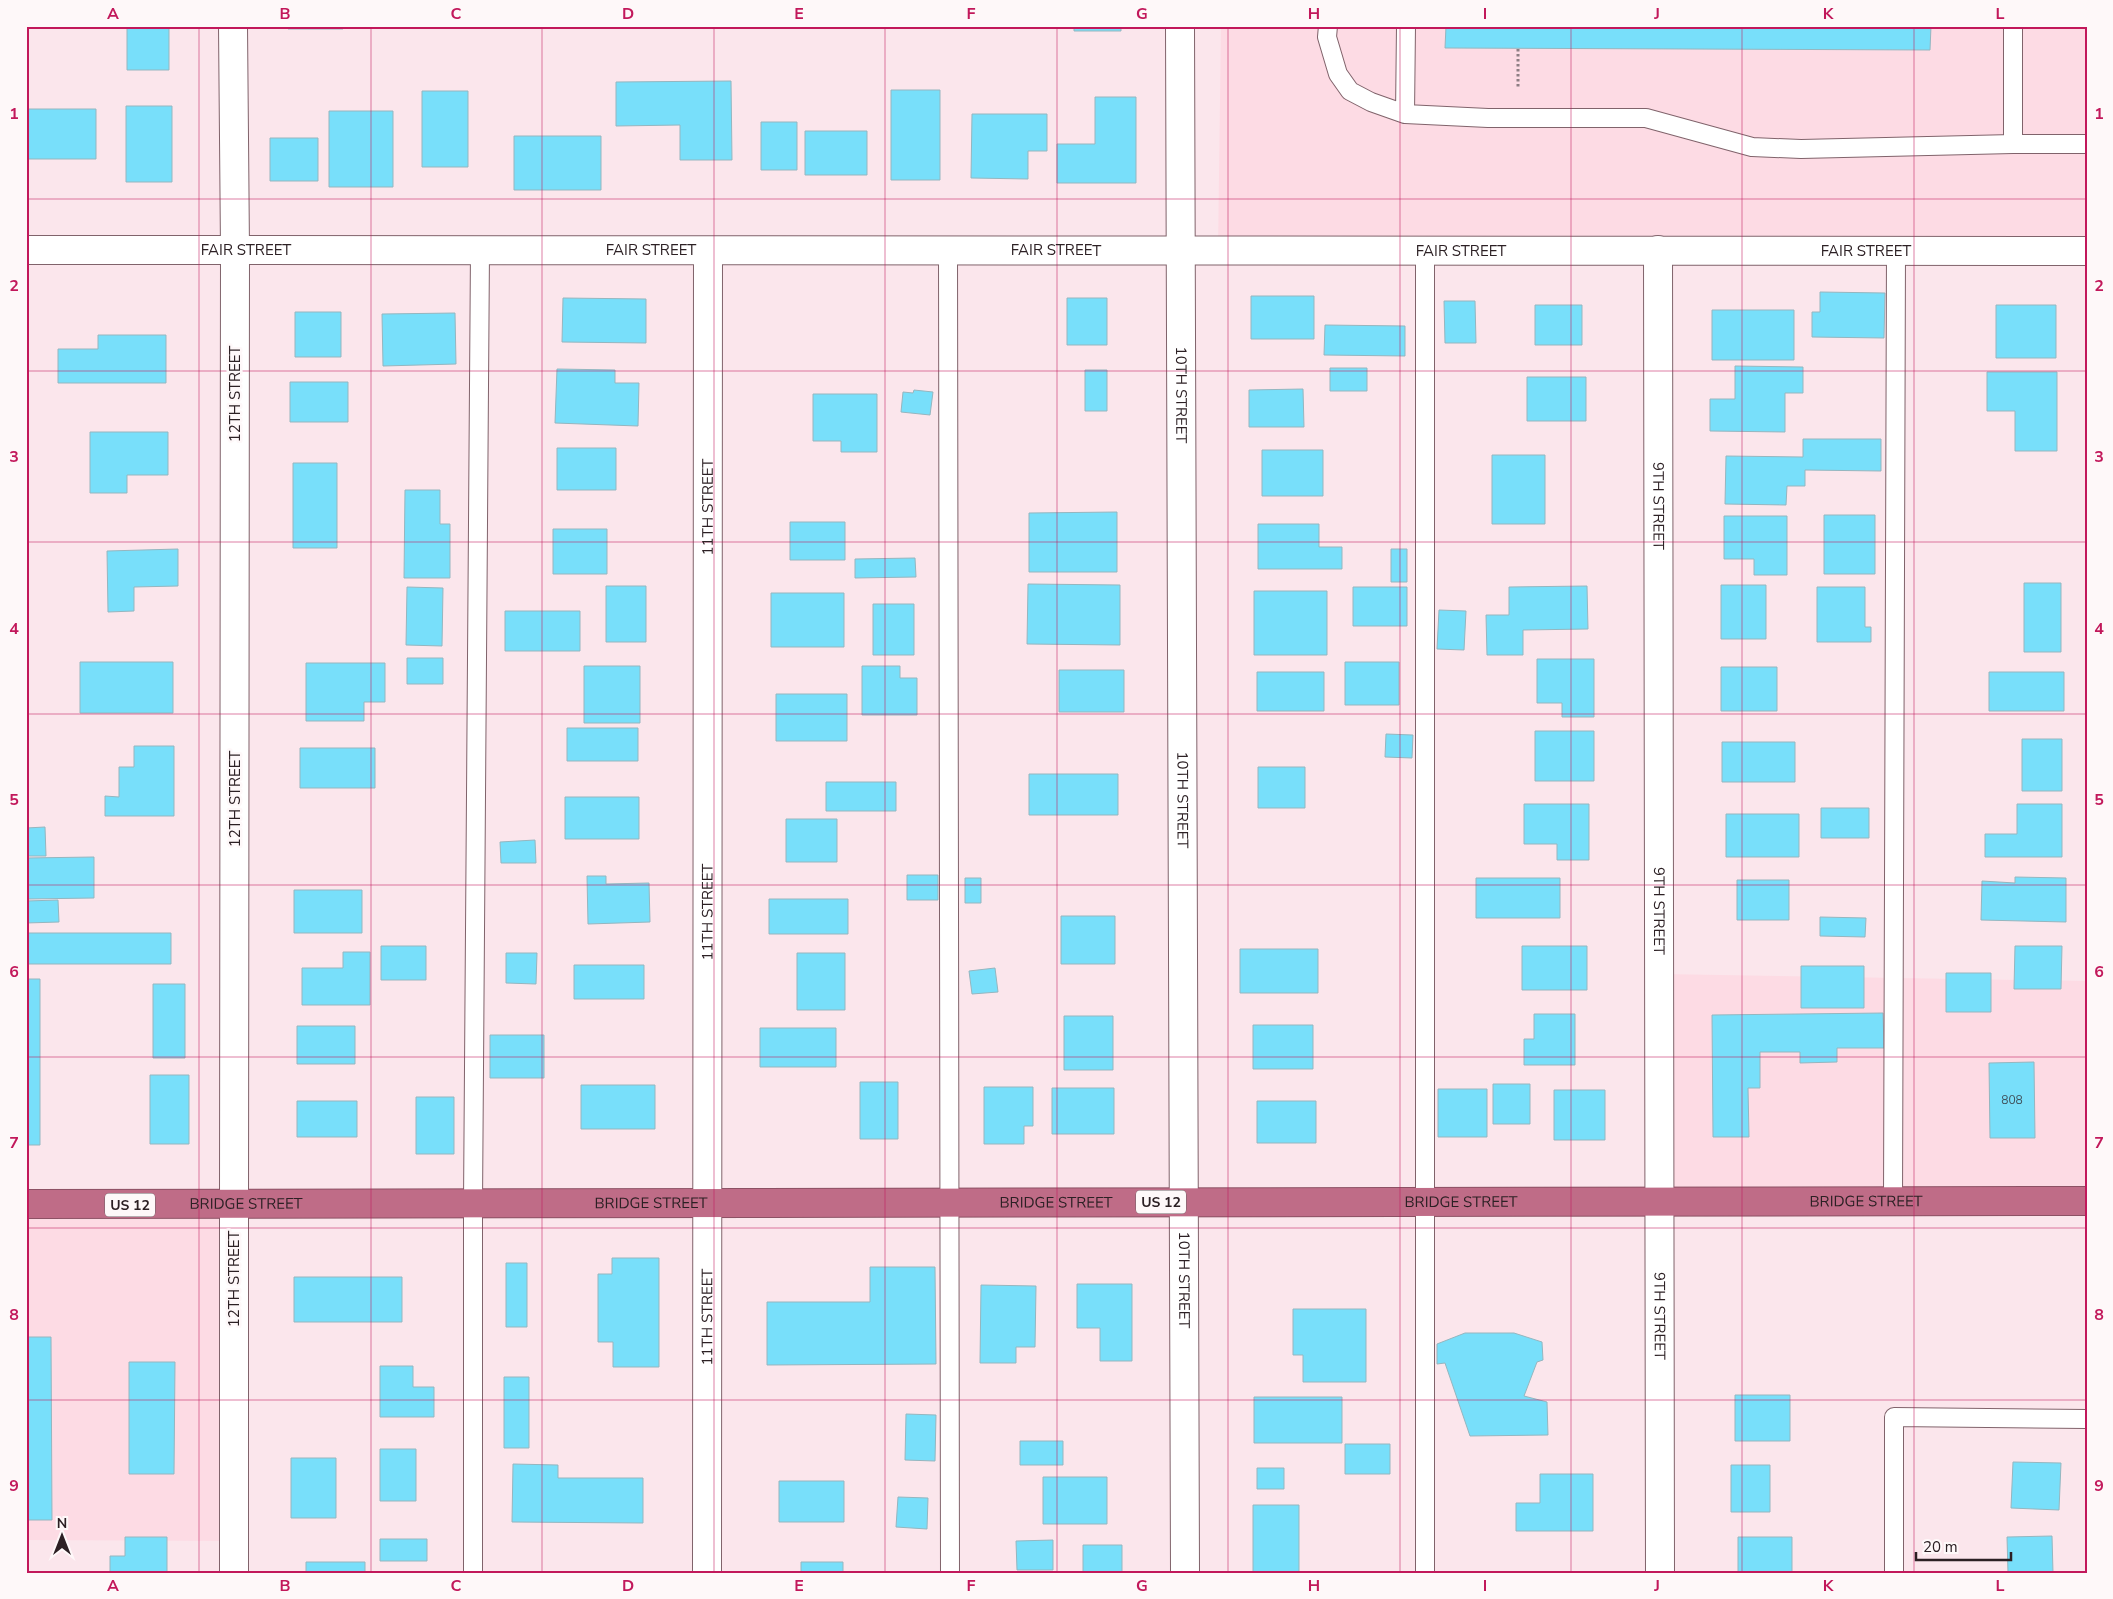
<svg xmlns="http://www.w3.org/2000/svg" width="2113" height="1599" font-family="'Nunito Sans',sans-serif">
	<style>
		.built { fill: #fddbe4 }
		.building { fill: #78dffa; stroke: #95b6bf }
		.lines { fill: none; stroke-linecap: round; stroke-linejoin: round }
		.lane-casing { stroke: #80636b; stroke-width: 20 }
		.street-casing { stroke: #80636b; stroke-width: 30 }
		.secondary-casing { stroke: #80636b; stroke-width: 30 }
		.highway-casing { stroke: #8c5164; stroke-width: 30 }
		.path { stroke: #8e7e83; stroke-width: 3; stroke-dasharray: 2.5 2.5; stroke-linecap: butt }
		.lane { stroke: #fff; stroke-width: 18 }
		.street { stroke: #fff; stroke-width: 28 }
		.secondary { stroke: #fff; stroke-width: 28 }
		.highway { stroke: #bf6c87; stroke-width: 28 }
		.grid { fill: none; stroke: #c2185b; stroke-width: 1; stroke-opacity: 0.55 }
		.labels { text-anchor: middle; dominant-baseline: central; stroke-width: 5; stroke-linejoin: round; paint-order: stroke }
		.number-label { font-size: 12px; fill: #3f505a }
		.shield { fill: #fef8f9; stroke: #6b6164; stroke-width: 1 }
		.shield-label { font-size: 14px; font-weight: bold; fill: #2c2024 }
		.street-label { font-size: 15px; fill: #2c2024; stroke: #fef8f9 }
		.neatline { fill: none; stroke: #c2185b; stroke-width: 2 }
		.grid-label { font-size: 16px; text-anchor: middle; font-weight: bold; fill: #c2185b }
	</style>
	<rect width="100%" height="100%" fill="#fbe6ec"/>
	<!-- built -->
	<path class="built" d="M 1221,26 L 2087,26 L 2087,251 L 1218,251 Z
		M 1660,974 L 2087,981 L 2087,1201 L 1660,1200 Z
		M 26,1204 L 234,1205 L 234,1541 L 26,1540 Z"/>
	<!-- building -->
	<path class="building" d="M 127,26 L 169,26 L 169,70 L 127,70 Z
		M 288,26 L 343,26 L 343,29 L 288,29 Z
		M 1074,26 L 1121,26 L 1121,31 L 1074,31 Z
		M 1446,26 L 1931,26 L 1930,50 L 1445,48 Z
		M 731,81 L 732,160 L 680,160 L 680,125 L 616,126 L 616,82 Z
		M 891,90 L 940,90 L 940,180 L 891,180 Z
		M 422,91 L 468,91 L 468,167 L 422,167 Z
		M 1095,97 L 1136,97 L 1136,183 L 1057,183 L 1057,144 L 1095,144 Z
		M 126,106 L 172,106 L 172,182 L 126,182 Z
		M 26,109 L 96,109 L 96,159 L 26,159 Z
		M 329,111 L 393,111 L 393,187 L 329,187 Z
		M 972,114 L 1047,114 L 1047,151 L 1028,151 L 1028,179 L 971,178 Z
		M 761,122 L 797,122 L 797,170 L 761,170 Z
		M 805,131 L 867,131 L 867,175 L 805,175 Z
		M 514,136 L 601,136 L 601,190 L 514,190 Z
		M 270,138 L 318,138 L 318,181 L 270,181 Z
		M 1820,292 L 1885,293 L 1884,338 L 1812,337 L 1812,312 L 1820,312 Z
		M 1251,296 L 1314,296 L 1314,339 L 1251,339 Z
		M 563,298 L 646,299 L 646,343 L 562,342 Z
		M 1067,298 L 1107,298 L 1107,345 L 1067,345 Z
		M 1444,301 L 1475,301 L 1476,343 L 1445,343 Z
		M 1535,305 L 1582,305 L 1582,345 L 1535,345 Z
		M 1996,305 L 2056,305 L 2056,358 L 1996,358 Z
		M 1712,310 L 1794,310 L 1794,360 L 1712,360 Z
		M 295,312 L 341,312 L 341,357 L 295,357 Z
		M 455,313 L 456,364 L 383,366 L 382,314 Z
		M 1325,325 L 1405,326 L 1405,356 L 1324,355 Z
		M 98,335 L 166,335 L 166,383 L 58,383 L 58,349 L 98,349 Z
		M 1735,366 L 1803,367 L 1803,393 L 1785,393 L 1785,432 L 1710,431 L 1710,399 L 1735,399 Z
		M 1330,368 L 1367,368 L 1367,391 L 1330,391 Z
		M 557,369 L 615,370 L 615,383 L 639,383 L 638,426 L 555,423 Z
		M 1085,370 L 1107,370 L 1107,411 L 1085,411 Z
		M 1987,372 L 2057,372 L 2057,451 L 2015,451 L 2015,411 L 1987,411 Z
		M 1527,377 L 1586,377 L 1586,421 L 1527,421 Z
		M 290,382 L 348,382 L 348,422 L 290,422 Z
		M 1303,389 L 1304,427 L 1249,427 L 1249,390 Z
		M 914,390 L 933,392 L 930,415 L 901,412 L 903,392 L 913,393 Z
		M 813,394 L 877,394 L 877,452 L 841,452 L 841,441 L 813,441 Z
		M 90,432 L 168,432 L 168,475 L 127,475 L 127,493 L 90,493 Z
		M 1803,439 L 1881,439 L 1881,471 L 1805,470 L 1805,486 L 1787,486 L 1786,505 L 1725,504 L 1726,456 L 1803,457 Z
		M 557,448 L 616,448 L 616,490 L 557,490 Z
		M 1262,450 L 1323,450 L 1323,496 L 1262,496 Z
		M 1492,455 L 1545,455 L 1545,524 L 1492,524 Z
		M 293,463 L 337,463 L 337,548 L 293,548 Z
		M 405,490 L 440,490 L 440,524 L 450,524 L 450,578 L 404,578 Z
		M 1117,512 L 1117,572 L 1029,572 L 1029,513 Z
		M 1824,515 L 1875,515 L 1875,574 L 1824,574 Z
		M 1724,516 L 1787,516 L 1787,575 L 1754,575 L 1754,559 L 1724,559 Z
		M 790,522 L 845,522 L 845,560 L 790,560 Z
		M 1258,524 L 1319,524 L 1319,547 L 1342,547 L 1342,569 L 1258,569 Z
		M 553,529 L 607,529 L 607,574 L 553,574 Z
		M 178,549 L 178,586 L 134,587 L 134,611 L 108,612 L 107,551 Z
		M 1391,549 L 1407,549 L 1407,582 L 1391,582 Z
		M 915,558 L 916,577 L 855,578 L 855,559 Z
		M 2024,583 L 2061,583 L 2061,652 L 2024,652 Z
		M 1028,584 L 1120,585 L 1120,645 L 1027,644 Z
		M 1721,585 L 1766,585 L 1766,639 L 1721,639 Z
		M 606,586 L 646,586 L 646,642 L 606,642 Z
		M 1587,586 L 1588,629 L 1523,630 L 1523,655 L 1487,655 L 1486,615 L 1509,615 L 1509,587 Z
		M 407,587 L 443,588 L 442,646 L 406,645 Z
		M 1353,587 L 1407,587 L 1407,626 L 1353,626 Z
		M 1817,587 L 1865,587 L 1865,627 L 1871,627 L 1871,642 L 1817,642 Z
		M 1254,591 L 1327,591 L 1327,655 L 1254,655 Z
		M 771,593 L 844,593 L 844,647 L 771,647 Z
		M 873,604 L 914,604 L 914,655 L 873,655 Z
		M 1439,610 L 1466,611 L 1464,650 L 1437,649 Z
		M 505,611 L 580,611 L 580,651 L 505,651 Z
		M 407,658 L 443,658 L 443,684 L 407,684 Z
		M 1537,659 L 1594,659 L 1594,717 L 1562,717 L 1562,703 L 1537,703 Z
		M 80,662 L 173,662 L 173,713 L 80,713 Z
		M 1345,662 L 1399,662 L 1399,705 L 1345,705 Z
		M 306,663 L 385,663 L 385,702 L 364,702 L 364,721 L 306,721 Z
		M 584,666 L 640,666 L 640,723 L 584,723 Z
		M 862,666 L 900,666 L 900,678 L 917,678 L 917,715 L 862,715 Z
		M 1721,667 L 1777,667 L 1777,711 L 1721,711 Z
		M 1059,670 L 1124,670 L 1124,712 L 1059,712 Z
		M 1257,672 L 1324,672 L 1324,711 L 1257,711 Z
		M 1989,672 L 2064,672 L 2064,711 L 1989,711 Z
		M 776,694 L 847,694 L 847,741 L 776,741 Z
		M 567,728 L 638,728 L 638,761 L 567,761 Z
		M 1535,731 L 1594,731 L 1594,781 L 1535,781 Z
		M 1386,734 L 1413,735 L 1412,758 L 1385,757 Z
		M 2022,739 L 2062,739 L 2062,791 L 2022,791 Z
		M 1722,742 L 1795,742 L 1795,782 L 1722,782 Z
		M 134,746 L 174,746 L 174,816 L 105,816 L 105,796 L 119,797 L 119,767 L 134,767 Z
		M 300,748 L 375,748 L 375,788 L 300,788 Z
		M 1258,767 L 1305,767 L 1305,808 L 1258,808 Z
		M 1029,774 L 1118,774 L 1118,815 L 1029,815 Z
		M 826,782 L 896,782 L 896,811 L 826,811 Z
		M 565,797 L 639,797 L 639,839 L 565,839 Z
		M 1524,804 L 1589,804 L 1589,860 L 1557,860 L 1557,844 L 1524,844 Z
		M 2017,804 L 2062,804 L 2062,857 L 1985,857 L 1985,834 L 2017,834 Z
		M 1821,808 L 1869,808 L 1869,838 L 1821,838 Z
		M 1726,814 L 1799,814 L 1799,857 L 1726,857 Z
		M 786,819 L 837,819 L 837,862 L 786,862 Z
		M 45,827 L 46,856 L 26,856 L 26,828 Z
		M 535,840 L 536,863 L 501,863 L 500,842 Z
		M 94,857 L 94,898 L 27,899 L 26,858 Z
		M 907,875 L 938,875 L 938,900 L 907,900 Z
		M 587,876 L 606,876 L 606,884 L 649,883 L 650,922 L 588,924 Z
		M 2015,877 L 2066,878 L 2066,922 L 1981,920 L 1982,881 L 2015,883 Z
		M 965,878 L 981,878 L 981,903 L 965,903 Z
		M 1476,878 L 1560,878 L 1560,918 L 1476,918 Z
		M 1737,880 L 1789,880 L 1789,920 L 1737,920 Z
		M 294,890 L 362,890 L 362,933 L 294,933 Z
		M 769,899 L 848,899 L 848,934 L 769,934 Z
		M 58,900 L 59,922 L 26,923 L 26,901 Z
		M 1061,916 L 1115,916 L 1115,964 L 1061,964 Z
		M 1820,917 L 1866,918 L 1865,937 L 1820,936 Z
		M 26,933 L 171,933 L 171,964 L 26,964 Z
		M 381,946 L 426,946 L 426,980 L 381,980 Z
		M 1522,946 L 1587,946 L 1587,990 L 1522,990 Z
		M 2015,946 L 2062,946 L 2061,989 L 2014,989 Z
		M 1240,949 L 1318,949 L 1318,993 L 1240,993 Z
		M 343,952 L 370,952 L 370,1005 L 302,1005 L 302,968 L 343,968 Z
		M 506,953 L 537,953 L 536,984 L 506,983 Z
		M 797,953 L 845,953 L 845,1010 L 797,1010 Z
		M 574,965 L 644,965 L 644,999 L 574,999 Z
		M 1801,966 L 1864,966 L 1864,1008 L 1801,1008 Z
		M 995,968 L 998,992 L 972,994 L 969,971 Z
		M 1946,973 L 1991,973 L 1991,1012 L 1946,1012 Z
		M 26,979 L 40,979 L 40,1145 L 26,1145 Z
		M 153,984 L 185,984 L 185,1058 L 153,1058 Z
		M 1883,1013 L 1884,1048 L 1837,1048 L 1837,1062 L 1800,1063 L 1800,1052 L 1760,1052 L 1760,1088 L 1748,1088 L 1749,1137 L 1713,1137 L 1712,1015 Z
		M 1534,1014 L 1575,1014 L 1575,1065 L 1524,1065 L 1524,1039 L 1534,1039 Z
		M 1064,1016 L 1113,1016 L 1113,1070 L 1064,1070 Z
		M 1253,1025 L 1313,1025 L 1313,1069 L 1253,1069 Z
		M 297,1026 L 355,1026 L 355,1064 L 297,1064 Z
		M 760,1028 L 836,1028 L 836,1067 L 760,1067 Z
		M 490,1035 L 544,1035 L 544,1078 L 490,1078 Z
		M 2034,1062 L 2035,1138 L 1990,1138 L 1989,1063 Z
		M 150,1075 L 189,1075 L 189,1144 L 150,1144 Z
		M 860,1082 L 898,1082 L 898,1139 L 860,1139 Z
		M 1493,1084 L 1530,1084 L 1530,1124 L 1493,1124 Z
		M 581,1085 L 655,1085 L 655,1129 L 581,1129 Z
		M 984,1087 L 1033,1087 L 1033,1126 L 1024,1126 L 1024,1144 L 984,1144 Z
		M 1052,1088 L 1114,1088 L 1114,1134 L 1052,1134 Z
		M 1438,1089 L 1487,1089 L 1487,1137 L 1438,1137 Z
		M 1554,1090 L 1605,1090 L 1605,1140 L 1554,1140 Z
		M 416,1097 L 454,1097 L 454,1154 L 416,1154 Z
		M 297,1101 L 357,1101 L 357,1137 L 297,1137 Z
		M 1257,1101 L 1316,1101 L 1316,1143 L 1257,1143 Z
		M 612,1258 L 659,1258 L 659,1367 L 613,1367 L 613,1342 L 598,1342 L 598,1274 L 612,1274 Z
		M 506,1263 L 527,1263 L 527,1327 L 506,1327 Z
		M 870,1267 L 935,1267 L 936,1364 L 767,1365 L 767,1302 L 870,1302 Z
		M 294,1277 L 402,1277 L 402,1322 L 294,1322 Z
		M 1077,1284 L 1132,1284 L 1132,1361 L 1100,1361 L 1100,1328 L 1077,1328 Z
		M 981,1285 L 1036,1286 L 1035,1347 L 1016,1347 L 1016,1363 L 980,1363 Z
		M 1293,1309 L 1366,1309 L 1366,1382 L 1303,1382 L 1303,1355 L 1293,1355 Z
		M 1465,1333 L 1514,1333 L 1542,1342 L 1543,1360 L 1537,1362 L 1524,1396 L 1547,1402 L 1548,1435 L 1470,1436 L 1445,1363 L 1437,1364 L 1437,1344 Z
		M 26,1337 L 51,1337 L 52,1520 L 26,1520 Z
		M 129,1362 L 175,1362 L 174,1474 L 129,1474 Z
		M 380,1366 L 413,1366 L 413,1387 L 434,1387 L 434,1417 L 380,1417 Z
		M 504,1377 L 529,1377 L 529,1448 L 504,1448 Z
		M 1735,1395 L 1790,1395 L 1790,1441 L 1735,1441 Z
		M 1254,1397 L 1342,1397 L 1342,1443 L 1254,1443 Z
		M 906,1414 L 936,1415 L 935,1461 L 905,1460 Z
		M 1020,1441 L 1063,1441 L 1063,1465 L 1020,1465 Z
		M 1345,1444 L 1390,1444 L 1390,1474 L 1345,1474 Z
		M 380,1449 L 416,1449 L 416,1501 L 380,1501 Z
		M 291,1458 L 336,1458 L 336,1518 L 291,1518 Z
		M 2013,1462 L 2061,1463 L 2059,1510 L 2011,1508 Z
		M 513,1464 L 558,1465 L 558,1478 L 643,1478 L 643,1523 L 512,1522 Z
		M 1731,1465 L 1770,1465 L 1770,1512 L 1731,1512 Z
		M 1257,1468 L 1284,1468 L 1284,1489 L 1257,1489 Z
		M 1540,1474 L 1593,1474 L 1593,1531 L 1516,1531 L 1516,1503 L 1540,1503 Z
		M 1043,1477 L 1107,1477 L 1107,1524 L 1043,1524 Z
		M 779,1481 L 844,1481 L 844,1522 L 779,1522 Z
		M 898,1497 L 928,1498 L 927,1529 L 896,1527 Z
		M 1253,1505 L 1299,1505 L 1299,1573 L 1253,1573 Z
		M 2052,1536 L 2053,1573 L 2008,1573 L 2007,1537 Z
		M 125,1537 L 167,1537 L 167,1573 L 110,1573 L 110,1556 L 125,1556 Z
		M 1738,1537 L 1792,1537 L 1792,1573 L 1738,1573 Z
		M 380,1539 L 427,1539 L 427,1561 L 380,1561 Z
		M 1053,1540 L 1053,1570 L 1017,1570 L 1016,1541 Z
		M 1083,1545 L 1122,1545 L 1122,1573 L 1083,1573 Z
		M 306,1562 L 365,1562 L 365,1573 L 306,1573 Z
		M 801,1562 L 843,1562 L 843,1573 L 801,1573 Z"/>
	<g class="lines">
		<!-- lane casing -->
		<g class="lane-casing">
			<path id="lane" d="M 1328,26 L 1327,37 L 1338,74 L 1350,91 L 1371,102 L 1405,114 L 1488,118 L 1646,118 L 1752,147 L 1801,149 L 2013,144
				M 2013,26 L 2013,144 L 2087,144
				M 1405,114 L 1406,26
				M 948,251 L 950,1573
				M 1893,1200 L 1896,251
				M 473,1573 L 473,1204 L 480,250
				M 1425,1573 L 1425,250
				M 1894,1573 L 1894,1417 L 2087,1419"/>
		</g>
		<!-- street casing -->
		<g class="street-casing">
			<g id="street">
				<path d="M 233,26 L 235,250 L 234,1205"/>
				<path id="s1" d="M 1180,26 L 1185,1573"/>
				<path id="s2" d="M 1658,250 L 1660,1573"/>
				<path id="s3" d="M 707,1573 L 708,251"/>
			</g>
		</g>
		<!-- secondary casing -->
		<g class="secondary-casing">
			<g id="secondary">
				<path id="s4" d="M 26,250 L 2087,251"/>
				<path d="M 234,1573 L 234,1205"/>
			</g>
		</g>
		<!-- highway casing -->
		<g class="highway-casing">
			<g id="highway">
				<path id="s5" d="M 26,1204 L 2087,1201"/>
			</g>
		</g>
		<!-- path -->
		<path class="path" d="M 1518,49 L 1518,89"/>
		<!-- lane -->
		<use href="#lane" class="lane"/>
		<!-- street -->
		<use href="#street" class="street"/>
		<!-- secondary -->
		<use href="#secondary" class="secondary"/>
		<!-- highway -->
		<use href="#highway" class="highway"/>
	</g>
	<!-- grid -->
	<path class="grid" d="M 199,26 L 199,1573M 371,26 L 371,1573M 542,26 L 542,1573M 714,26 L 714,1573M 885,26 L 885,1573M 1057,26 L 1057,1573M 1228,26 L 1228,1573M 1400,26 L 1400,1573M 1571,26 L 1571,1573M 1742,26 L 1742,1573M 1914,26 L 1914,1573M 26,199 L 2087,199M 26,371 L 2087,371M 26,542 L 2087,542M 26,714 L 2087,714M 26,885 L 2087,885M 26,1057 L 2087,1057M 26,1228 L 2087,1228M 26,1400 L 2087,1400"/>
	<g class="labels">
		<!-- number labels -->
		<g class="number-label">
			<text x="2012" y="1100">808</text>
		</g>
		<!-- shield labels -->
		<g class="shield">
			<rect x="1136" y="1190.5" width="50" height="23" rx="4"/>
			<rect x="105" y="1193.5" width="50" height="23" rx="4"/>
		</g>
		<g class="shield-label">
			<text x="1161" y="1202">US 12</text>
			<text x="130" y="1205">US 12</text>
		</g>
		<!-- street labels -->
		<g class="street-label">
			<text stroke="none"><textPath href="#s4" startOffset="220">FAIR STREET</textPath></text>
			<text stroke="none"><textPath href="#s4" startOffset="625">FAIR STREET</textPath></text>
			<text stroke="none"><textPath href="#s4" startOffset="1435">FAIR STREET</textPath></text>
			<text stroke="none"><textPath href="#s4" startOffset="1840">FAIR STREET</textPath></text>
			<text stroke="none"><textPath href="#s4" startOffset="1030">FAIR STREET</textPath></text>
			<text transform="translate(235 394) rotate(-90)">12TH STREET</text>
			<text stroke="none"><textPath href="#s1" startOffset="369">10TH STREET</textPath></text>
			<text stroke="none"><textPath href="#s2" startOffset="256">9TH STREET</textPath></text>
			<text stroke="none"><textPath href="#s3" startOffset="1066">11TH STREET</textPath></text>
			<text transform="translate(235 799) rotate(-90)">12TH STREET</text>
			<text stroke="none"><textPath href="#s1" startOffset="774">10TH STREET</textPath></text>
			<text stroke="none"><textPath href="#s2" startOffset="661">9TH STREET</textPath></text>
			<text stroke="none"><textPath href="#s3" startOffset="661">11TH STREET</textPath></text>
			<text stroke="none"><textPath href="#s5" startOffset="1840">BRIDGE STREET</textPath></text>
			<text stroke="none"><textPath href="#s5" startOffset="1435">BRIDGE STREET</textPath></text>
			<text stroke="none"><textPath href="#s5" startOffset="1030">BRIDGE STREET</textPath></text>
			<text stroke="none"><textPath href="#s5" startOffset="625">BRIDGE STREET</textPath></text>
			<text stroke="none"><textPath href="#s5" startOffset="220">BRIDGE STREET</textPath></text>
			<text transform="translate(234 1279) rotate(-90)">12TH STREET</text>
			<text stroke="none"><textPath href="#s1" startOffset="1254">10TH STREET</textPath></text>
			<text stroke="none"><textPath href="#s2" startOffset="1066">9TH STREET</textPath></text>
			<text stroke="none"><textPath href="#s3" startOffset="256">11TH STREET</textPath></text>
		</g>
	</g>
	<!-- border -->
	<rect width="2113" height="1599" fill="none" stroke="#fef8f9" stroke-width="55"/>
	<!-- north arrow -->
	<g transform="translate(62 1536)" stroke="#fef8f9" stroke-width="4" paint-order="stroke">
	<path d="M0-4L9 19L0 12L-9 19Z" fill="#2c2024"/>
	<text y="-8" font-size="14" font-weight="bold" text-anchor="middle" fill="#2c2024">N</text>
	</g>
	<!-- scale -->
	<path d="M1916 1552v8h95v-8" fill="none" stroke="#2c2024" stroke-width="2.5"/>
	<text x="1923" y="1552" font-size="15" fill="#2c2024" stroke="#fef8f9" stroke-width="4" paint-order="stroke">20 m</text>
	<rect x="28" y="28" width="2058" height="1544" class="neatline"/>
	<g class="grid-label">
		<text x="113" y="19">A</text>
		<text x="285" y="19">B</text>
		<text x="456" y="19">C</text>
		<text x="628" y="19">D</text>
		<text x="799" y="19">E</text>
		<text x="971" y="19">F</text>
		<text x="1142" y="19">G</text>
		<text x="1314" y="19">H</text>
		<text x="1485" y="19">I</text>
		<text x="1657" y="19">J</text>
		<text x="1828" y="19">K</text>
		<text x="2000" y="19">L</text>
		<text x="14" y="119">1</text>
		<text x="2099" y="119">1</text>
		<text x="14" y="291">2</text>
		<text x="2099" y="291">2</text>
		<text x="14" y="462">3</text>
		<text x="2099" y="462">3</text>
		<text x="14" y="634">4</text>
		<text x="2099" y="634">4</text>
		<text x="14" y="805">5</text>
		<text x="2099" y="805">5</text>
		<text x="14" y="977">6</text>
		<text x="2099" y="977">6</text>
		<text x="14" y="1148">7</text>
		<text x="2099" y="1148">7</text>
		<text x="14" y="1320">8</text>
		<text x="2099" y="1320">8</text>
		<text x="14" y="1491">9</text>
		<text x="2099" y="1491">9</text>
		<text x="113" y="1591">A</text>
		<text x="285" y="1591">B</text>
		<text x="456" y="1591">C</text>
		<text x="628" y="1591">D</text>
		<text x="799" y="1591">E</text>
		<text x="971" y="1591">F</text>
		<text x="1142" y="1591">G</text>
		<text x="1314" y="1591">H</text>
		<text x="1485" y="1591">I</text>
		<text x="1657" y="1591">J</text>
		<text x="1828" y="1591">K</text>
		<text x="2000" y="1591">L</text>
	</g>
</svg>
